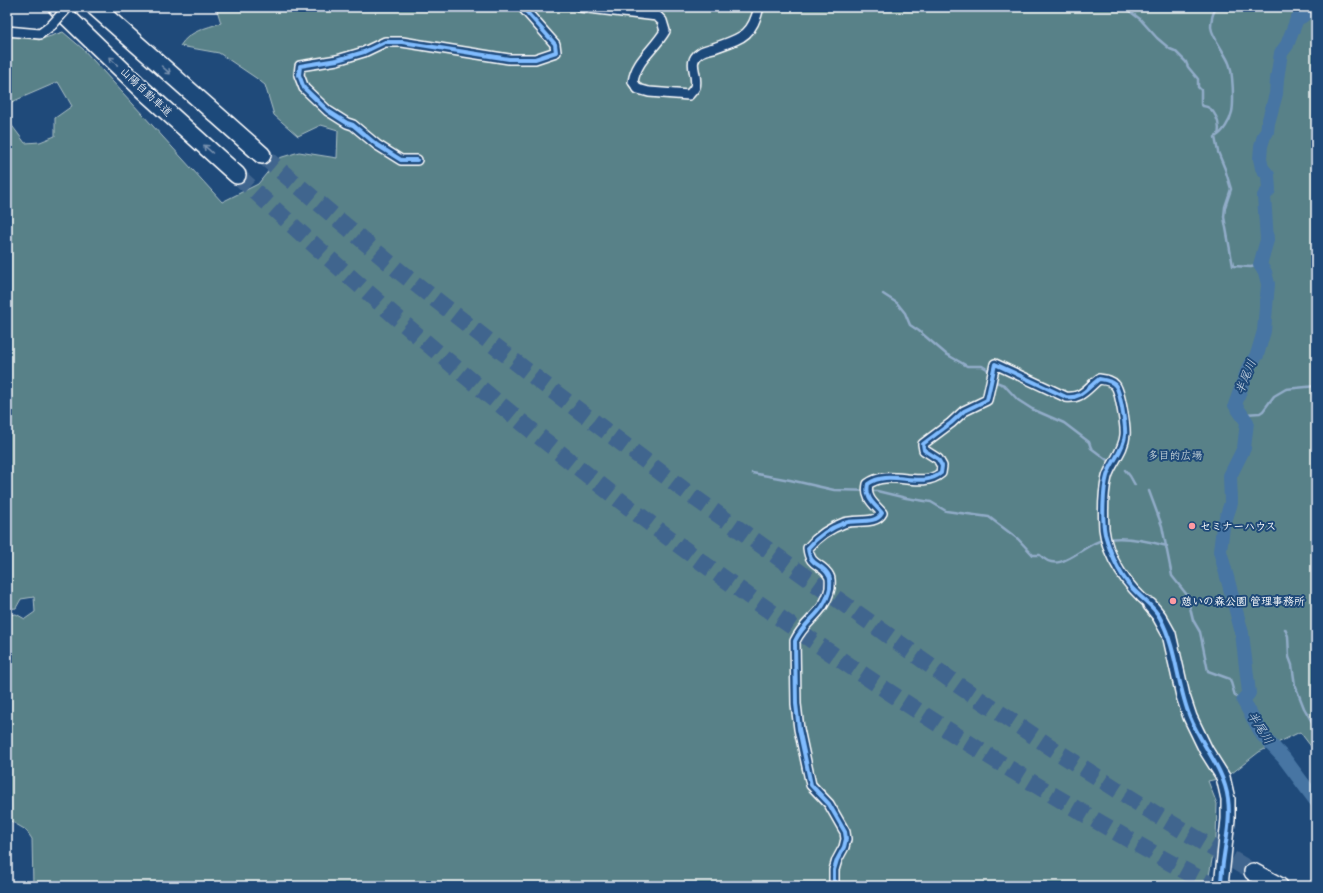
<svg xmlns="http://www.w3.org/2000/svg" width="1323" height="893" font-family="'Balsamiq Sans','Klee One',sans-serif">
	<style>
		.green { fill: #598188; stroke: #acc0c4 }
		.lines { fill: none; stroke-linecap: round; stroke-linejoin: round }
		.stream { stroke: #91acc8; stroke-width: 2.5 }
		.river { stroke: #4775a3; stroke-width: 14 }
		.highway-tunnel { stroke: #41658e; stroke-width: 17; stroke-dasharray: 17 8; stroke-linecap: butt }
		.street-casing { stroke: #fff; stroke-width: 12 }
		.secondary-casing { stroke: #fff; stroke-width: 16 }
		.highway-casing { stroke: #fff; stroke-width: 20 }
		.street { stroke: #1f4a7a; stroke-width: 9 }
		.secondary { stroke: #1f4a7a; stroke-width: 13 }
		.highway { stroke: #1f4a7a; stroke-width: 17 }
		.street-bridge-casing { stroke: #fff; stroke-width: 12; stroke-linecap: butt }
		.street-bridge { stroke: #1f4a7a; stroke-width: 9 }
		.cycleway-casing { stroke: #1f4a7a; stroke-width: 6 }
		.cycleway { stroke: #80bcff; stroke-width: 4 }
		.oneway { stroke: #7992af }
		.poi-dot { fill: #ff9aa2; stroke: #1f4a7a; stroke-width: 1.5 }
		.labels { text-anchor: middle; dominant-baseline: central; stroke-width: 4; stroke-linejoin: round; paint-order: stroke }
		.street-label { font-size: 11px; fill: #fff; stroke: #1f4a7a }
		.park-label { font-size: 11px; fill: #d6e0e1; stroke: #1f4a7a }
		.poi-label { font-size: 11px; font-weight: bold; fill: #fff; stroke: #1f4a7a; text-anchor: start }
		.water-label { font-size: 12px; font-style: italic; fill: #d1dce8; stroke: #1f4a7a }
	</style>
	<rect width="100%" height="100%" fill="#1f4a7a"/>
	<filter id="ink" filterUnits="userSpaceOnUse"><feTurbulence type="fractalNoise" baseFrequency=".025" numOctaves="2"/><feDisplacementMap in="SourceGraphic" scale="8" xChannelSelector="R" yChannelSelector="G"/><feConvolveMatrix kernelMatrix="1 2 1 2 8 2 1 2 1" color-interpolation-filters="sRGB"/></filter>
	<g filter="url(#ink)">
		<!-- green -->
		<path class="green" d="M 216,7 L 1316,7 L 1316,753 L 1300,732 L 1259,752 L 1227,777 L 1208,781 L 1217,804 L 1216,839 L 1207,886 L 33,886 L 32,839 L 26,830 L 9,820 L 7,821 L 7,615 L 16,614 L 25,619 L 35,612 L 34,597 L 21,599 L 16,608 L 7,609 L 7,119 L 25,143 L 40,142 L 55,136 L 55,118 L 72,106 L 58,82 L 7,104 L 7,36 L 12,35 L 39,40 L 63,32 L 83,49 L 222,202 L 258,184 L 279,158 L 299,152 L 337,158 L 338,130 L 321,125 L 298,136 L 274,115 L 265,85 L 256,78 L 219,53 L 180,46 C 189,31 206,28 221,23 Z"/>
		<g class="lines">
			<!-- stream -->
			<path class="stream" d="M 1124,7 L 1140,19 L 1157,38 L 1170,49 L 1175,51 L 1186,62 L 1188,67 L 1198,79 L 1198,87 L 1201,90 L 1201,104 L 1203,106 C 1215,107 1221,124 1218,135
				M 1217,7 C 1213,12 1211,20 1211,27 C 1212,37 1225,53 1229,63 C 1233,72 1234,103 1232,112 C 1230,121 1223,133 1215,137 L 1218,152 L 1225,169 L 1231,189 L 1225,207 L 1224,217 L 1233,266 L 1251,267 L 1260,265
				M 883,294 L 897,303 L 905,313 L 910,325 L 919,331 L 946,354 L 967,366 L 982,366 L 987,369 L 990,374
				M 994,379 L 996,382 L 1004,385 L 1018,400 L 1032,409 L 1064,423 L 1089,442 L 1091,448 L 1107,460
				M 1245,417 L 1245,414 L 1260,413 L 1263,411 L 1274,396 L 1286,389 L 1316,386
				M 1125,470 L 1130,476 L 1135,485
				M 752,473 L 790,480 L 834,490 L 877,491 L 906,498 L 931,502 L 946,511 L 989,517 L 1018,539 L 1033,555 L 1040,555 C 1060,577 1082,544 1103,540
				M 1149,491 L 1162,526 L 1172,576 L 1187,595 L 1193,620 L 1200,632 L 1208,671 L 1230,679 L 1235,696 L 1243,700
				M 1108,539 C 1127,536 1149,541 1167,546
				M 1285,629 L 1288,636 L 1289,657 L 1292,665 L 1295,685 L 1304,708 L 1316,729"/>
			<!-- river -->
			<path class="river" d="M 1310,7 L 1303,16 L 1297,19 L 1287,45 L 1281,53 L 1277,79 L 1276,94 L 1268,123 L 1267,132 L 1264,136 L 1261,146 L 1260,159 L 1262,168 L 1268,175 L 1269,190 L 1264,196 L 1267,240 L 1260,265 L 1265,272 L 1268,284 L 1264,331 L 1257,355 L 1249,366 L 1235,405 L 1247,422 L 1244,448 L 1230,476 L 1231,503 L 1223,527 L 1220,551 L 1242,633 L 1249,693 L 1243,700 L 1263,736 L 1284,758 L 1316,801"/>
			<!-- highway-tunnel -->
			<path class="highway-tunnel" d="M 262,155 L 399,271 L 541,382 L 688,493 L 958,685 L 1058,752 L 1157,815 L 1253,872
				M 237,175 C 282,216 327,257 373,297 C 465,377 559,454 656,528 C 722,578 790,626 859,672 C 974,749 1092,821 1213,886"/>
			<!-- street casing -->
			<g class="street-casing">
				<path id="street" d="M 580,7 L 657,16 L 662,21 L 665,31 C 654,50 636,60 633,82 L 638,89 L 649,92 L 689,95 C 691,92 694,90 695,87 C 699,75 686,62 700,53 C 704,50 710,49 714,48 C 741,38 752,37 759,7
					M 7,31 L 40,34 L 52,25
					M 417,160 L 401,160 L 377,145 L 353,125 L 347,123 L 328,111 L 304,88 L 299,75 L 300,66 L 337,60 L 364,52 L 385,42 L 402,42 L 509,59 L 535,59 L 556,52 L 555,44 L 524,9 L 524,7
					M 834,886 L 834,870 L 837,860 L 844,847 L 846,839 L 845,832 L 829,804 L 811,785 L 799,729 L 796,704 L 795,641 C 806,618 824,615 830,588 C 830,584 831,579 829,576 C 822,562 810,568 808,548 C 818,536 830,528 844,523 C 856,519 876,525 882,513 C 873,503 865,498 868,484 C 889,468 921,490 941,473 L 942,466 L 938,459 L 924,450 L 923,444 L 951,423 L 964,411 L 987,400 L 995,364 L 1066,397 C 1082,399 1087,388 1099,379 C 1105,380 1111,380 1115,385 C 1120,390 1126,428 1125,435 C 1124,451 1111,463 1107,477 C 1103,493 1103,512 1104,529 C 1107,558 1128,587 1150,605"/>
			</g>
			<!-- secondary casing -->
			<g class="secondary-casing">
				<path id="secondary" d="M 1150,605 L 1159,616 L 1169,634 L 1183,696 L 1190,717 L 1206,750 L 1223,777 L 1228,799 L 1228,819 L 1221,886"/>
			</g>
			<!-- highway casing -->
			<g class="highway-casing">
				<path id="highway" d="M 57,7 L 143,90 L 237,175
					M 95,7 L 262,155
					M 1253,872 L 1279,886"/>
			</g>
			<!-- street -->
			<use href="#street" class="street"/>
			<!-- secondary -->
			<use href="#secondary" class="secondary"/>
			<!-- highway -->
			<use href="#highway" class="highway"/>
			<!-- street-bridge casing -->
			<g class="street-bridge-casing">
				<path id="street-bridge" d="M 52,25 L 68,7"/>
			</g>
			<!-- street-bridge -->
			<use href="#street-bridge" class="street-bridge"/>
			<!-- cycleway casing -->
			<g class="cycleway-casing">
				<path id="cycleway" d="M 417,160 L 401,160 L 377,145 L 353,125 L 347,123 L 328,111 L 304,88 L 299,75 L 300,66 L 337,60 L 364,52 L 385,42 L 402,42 L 509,59 L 535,59 L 556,52 L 555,44 L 524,9 L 524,7
					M 834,886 L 834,870 L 837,860 L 844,847 L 846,839 L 845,832 L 829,804 L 811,785 L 799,729 L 796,704 L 795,641 C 806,618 824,615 830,588 C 830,584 831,579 829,576 C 822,562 810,568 808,548 C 818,536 830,528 844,523 C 856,519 876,525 882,513 C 873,503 865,498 868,484 C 889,468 921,490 941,473 L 942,466 L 938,459 L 924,450 L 923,444 L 951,423 L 964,411 L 987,400 L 995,364 L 1066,397 C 1082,399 1087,388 1099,379 C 1105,380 1110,380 1115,385 C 1120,390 1126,427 1125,435 C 1124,450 1111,462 1107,476 C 1103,490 1102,520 1105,534 C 1111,556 1121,579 1138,594 C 1146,602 1155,608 1160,618 C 1177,649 1177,685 1190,717 C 1201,745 1224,768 1228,799 C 1232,826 1221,858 1221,886"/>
			</g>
			<!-- cycleway -->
			<use href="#cycleway" class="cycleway"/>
		</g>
		<!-- one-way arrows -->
		<defs><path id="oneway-shaft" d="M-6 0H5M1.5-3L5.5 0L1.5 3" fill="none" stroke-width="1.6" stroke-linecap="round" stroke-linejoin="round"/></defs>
		<g class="oneway">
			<use href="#oneway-shaft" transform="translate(113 61) rotate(-136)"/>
			<use href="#oneway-shaft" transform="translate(166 70) rotate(42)"/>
			<use href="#oneway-shaft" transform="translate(208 149) rotate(-138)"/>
		</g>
	</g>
	<!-- markers -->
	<g class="poi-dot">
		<circle cx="1192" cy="526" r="4"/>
		<circle cx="1173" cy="601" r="4"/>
	</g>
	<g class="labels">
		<!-- street labels -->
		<g class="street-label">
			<text transform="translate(146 92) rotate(43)">山陽自動車道</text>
		</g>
		<!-- park labels -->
		<g class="park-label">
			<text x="1175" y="455">多目的広場</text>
		</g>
		<!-- poi labels -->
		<g class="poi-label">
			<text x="1200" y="526">セミナーハウス</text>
			<text x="1181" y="601">憩いの森公園 管理事務所</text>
		</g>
		<!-- water labels -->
		<g class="water-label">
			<text transform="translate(1246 377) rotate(-68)">半尾川</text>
			<text transform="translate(1260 728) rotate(57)">半尾川</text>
		</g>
	</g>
	<!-- margin -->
	<rect width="1323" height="893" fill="none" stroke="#1f4a7a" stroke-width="24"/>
	<rect x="12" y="12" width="1299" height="869" fill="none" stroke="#fff" stroke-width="1.5" filter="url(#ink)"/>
</svg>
